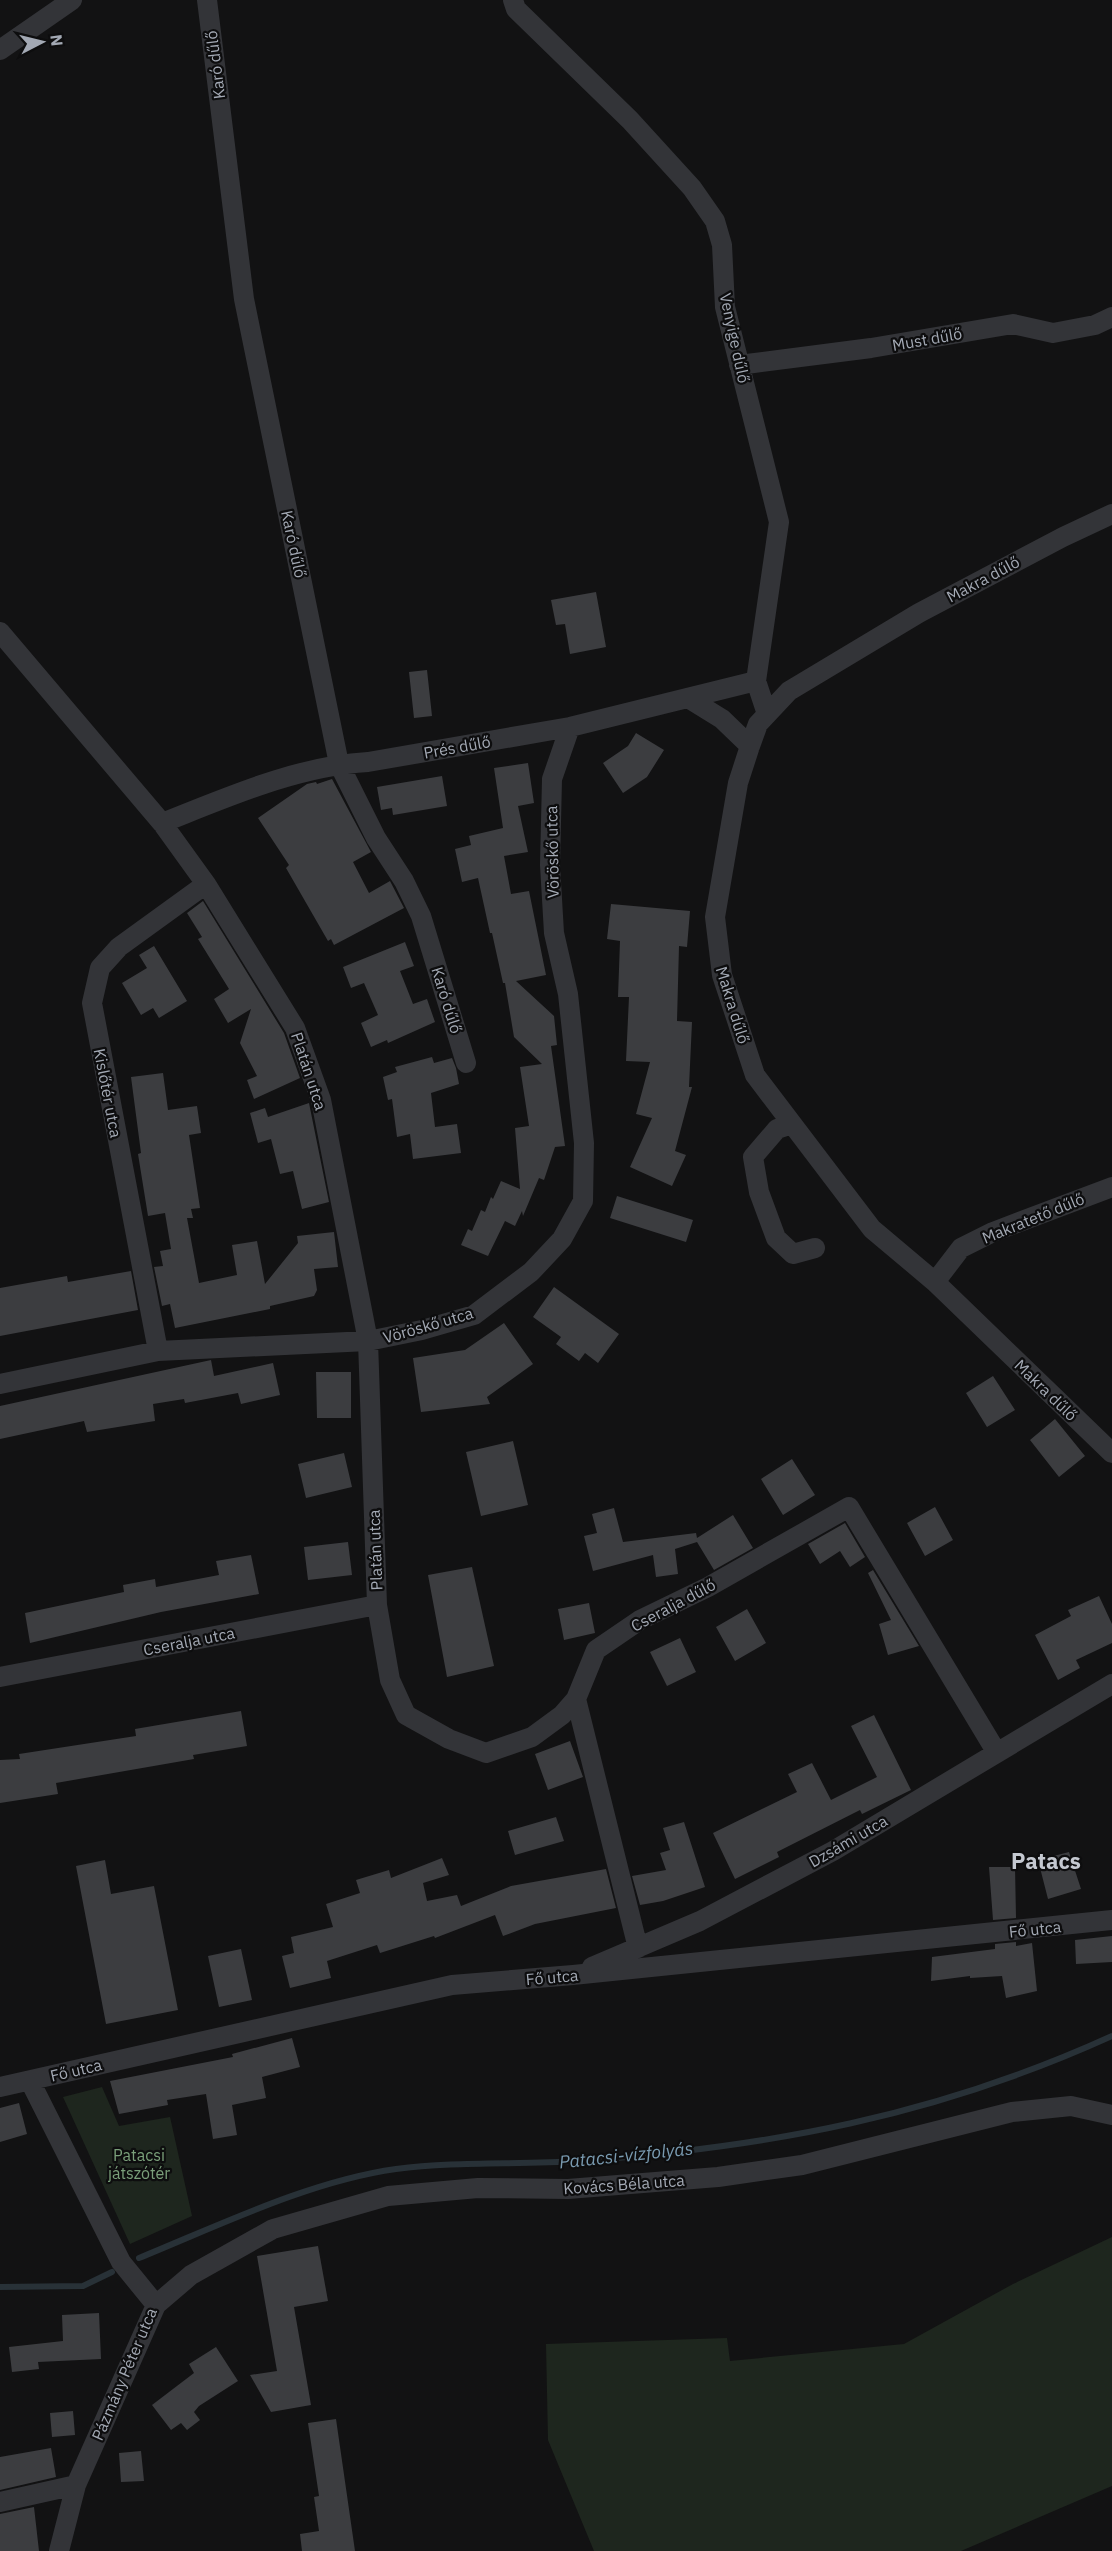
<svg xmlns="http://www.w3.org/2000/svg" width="1112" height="2551" font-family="'IBM Plex Sans',sans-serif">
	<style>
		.green { fill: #1e261e }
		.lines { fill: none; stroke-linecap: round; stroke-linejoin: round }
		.stream { stroke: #283137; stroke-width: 6 }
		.building { fill: #3c3d40 }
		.minor { stroke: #333438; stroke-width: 20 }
		.labels { text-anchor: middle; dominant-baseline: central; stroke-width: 4.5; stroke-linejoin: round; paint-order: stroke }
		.street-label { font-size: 16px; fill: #a3a9b4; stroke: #0d0d0e }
		.park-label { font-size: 16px; fill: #7a9f7a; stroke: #0d0d0e }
		.water-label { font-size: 18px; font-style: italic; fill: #799ab0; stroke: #0d0d0e }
		.district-label { font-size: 22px; font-weight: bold; fill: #c4c8d0; stroke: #0d0d0e }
	</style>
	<rect width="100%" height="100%" fill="#121213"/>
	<!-- green -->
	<path class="green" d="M 102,2087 L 119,2126 L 170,2117 L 192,2216 L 130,2244 L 63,2097 Z
		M 1112,2237 L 1112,2486 L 961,2551 L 594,2551 L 548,2440 L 546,2344 L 727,2338 L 730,2361 L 904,2344 L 1013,2284 Z"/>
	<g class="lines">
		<!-- stream -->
		<path class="stream" d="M 139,2258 C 220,2225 310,2181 396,2169 C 456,2161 518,2165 578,2161 C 770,2147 936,2116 1112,2036
			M 0,2287 L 83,2286 L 112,2272"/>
	</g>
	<!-- building -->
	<path class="building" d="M 596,592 L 606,647 L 570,654 L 565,624 L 556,625 L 551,600 Z
		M 427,670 L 432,716 L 414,718 L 409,672 Z
		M 636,733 L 664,750 L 647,777 L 623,793 L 603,763 L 628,746 Z
		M 528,763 L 534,803 L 518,806 L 528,852 L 504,856 L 511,894 L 529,891 L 546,975 L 516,981 L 554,1016 L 557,1045 L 551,1046 L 565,1146 L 555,1147 L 544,1180 L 539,1178 L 523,1216 L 522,1211 L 515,1226 L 505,1221 L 488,1256 L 461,1245 L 468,1229 L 472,1231 L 481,1210 L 485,1212 L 491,1197 L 493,1199 L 501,1181 L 520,1189 L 515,1128 L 529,1126 L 520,1067 L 542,1064 L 514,1037 L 505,983 L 503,983 L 492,933 L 490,933 L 478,878 L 462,882 L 455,849 L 471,845 L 469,836 L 503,828 L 494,768 Z
		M 442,776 L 447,806 L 393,815 L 392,808 L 381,810 L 377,787 Z
		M 332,779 L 371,852 L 353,862 L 369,893 L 390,881 L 404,908 L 334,945 L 331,939 L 328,941 L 286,868 L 289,865 L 258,818 L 307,784 L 316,782 L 317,784 Z
		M 203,901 L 284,1033 L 300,1078 L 254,1099 L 247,1080 L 257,1076 L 240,1043 L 251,1009 L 228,1023 L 214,999 L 229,989 L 198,939 L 202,937 L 187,913 Z
		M 611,904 L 690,911 L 687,947 L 679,946 L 677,1021 L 692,1022 L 689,1087 L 692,1087 L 675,1151 L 686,1155 L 672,1186 L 630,1167 L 652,1118 L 636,1114 L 650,1062 L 626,1061 L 629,997 L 618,997 L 620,941 L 607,939 Z
		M 405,942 L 414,966 L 400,971 L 413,1004 L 427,999 L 435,1022 L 388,1043 L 387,1040 L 371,1047 L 361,1023 L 378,1015 L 364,983 L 351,988 L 343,967 Z
		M 154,946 L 187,1001 L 159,1018 L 153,1008 L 141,1015 L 122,983 L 147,968 L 139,955 Z
		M 432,1057 L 434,1063 L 452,1058 L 456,1068 L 459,1084 L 431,1093 L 435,1127 L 457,1124 L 461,1153 L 413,1159 L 410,1134 L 397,1137 L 392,1099 L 388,1100 L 383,1077 L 397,1072 L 395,1067 Z
		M 163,1073 L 168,1110 L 197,1106 L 201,1133 L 189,1135 L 200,1208 L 191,1209 L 193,1218 L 187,1218 L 199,1283 L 237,1275 L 232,1245 L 257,1241 L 265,1284 L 298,1243 L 297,1236 L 334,1232 L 338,1267 L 314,1269 L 317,1290 L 314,1296 L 270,1306 L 270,1309 L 175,1328 L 170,1304 L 162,1306 L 154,1267 L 163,1266 L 160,1251 L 171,1249 L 165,1213 L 148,1216 L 138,1154 L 141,1153 L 131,1077 Z
		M 309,1103 L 329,1202 L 302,1209 L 293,1171 L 280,1174 L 271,1139 L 258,1143 L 250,1113 L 265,1108 L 268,1117 Z
		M 617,1196 L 693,1220 L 686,1242 L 610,1218 Z
		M 131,1271 L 138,1310 L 0,1336 L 0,1288 L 67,1276 L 68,1282 Z
		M 554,1287 L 619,1334 L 598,1363 L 585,1353 L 579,1361 L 556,1344 L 561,1337 L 533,1317 Z
		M 504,1323 L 533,1364 L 487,1397 L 490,1404 L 421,1412 L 413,1358 L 465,1350 Z
		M 211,1360 L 214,1376 L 273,1363 L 280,1395 L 241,1404 L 238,1393 L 185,1403 L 184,1399 L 153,1404 L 155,1421 L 87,1432 L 84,1421 L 0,1439 L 0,1406 Z
		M 316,1372 L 351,1372 L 351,1418 L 317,1418 Z
		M 993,1376 L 1015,1410 L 987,1427 L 966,1393 Z
		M 1055,1419 L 1085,1456 L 1059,1477 L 1030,1440 Z
		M 513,1441 L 528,1505 L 481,1516 L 466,1452 Z
		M 344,1453 L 352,1487 L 306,1498 L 298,1464 Z
		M 792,1459 L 815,1495 L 783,1515 L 761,1479 Z
		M 935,1507 L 953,1540 L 925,1556 L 907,1523 Z
		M 614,1508 L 623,1542 L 696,1533 L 697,1538 L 733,1515 L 753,1548 L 714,1570 L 697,1542 L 675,1549 L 678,1574 L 656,1577 L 653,1555 L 593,1571 L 584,1536 L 597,1533 L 592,1514 Z
		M 845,1523 L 865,1557 L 850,1567 L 840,1551 L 820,1564 L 808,1544 Z
		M 348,1542 L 352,1575 L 308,1580 L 304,1547 Z
		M 251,1555 L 259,1594 L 161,1612 L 30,1643 L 25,1613 L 124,1592 L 123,1585 L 155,1579 L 156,1587 L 219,1575 L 216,1561 Z
		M 472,1567 L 494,1666 L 447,1677 L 428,1575 Z
		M 873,1570 L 919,1646 L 888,1655 L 879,1624 L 891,1620 L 868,1573 Z
		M 1099,1596 L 1112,1624 L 1112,1643 L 1076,1660 L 1080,1668 L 1058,1680 L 1035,1635 L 1071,1616 L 1068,1610 Z
		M 589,1603 L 595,1633 L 564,1640 L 558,1609 Z
		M 747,1609 L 766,1643 L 735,1661 L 716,1627 Z
		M 680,1638 L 696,1672 L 667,1686 L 650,1652 Z
		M 241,1711 L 247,1746 L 193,1755 L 194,1759 L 56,1783 L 58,1794 L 0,1803 L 0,1760 L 20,1759 L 19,1754 L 136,1736 L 135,1729 Z
		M 874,1715 L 911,1790 L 862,1814 L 860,1810 L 777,1852 L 779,1857 L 735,1879 L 713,1833 L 797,1792 L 788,1774 L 812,1763 L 831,1800 L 877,1777 L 851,1726 Z
		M 570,1741 L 583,1777 L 548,1790 L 535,1754 Z
		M 556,1817 L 564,1841 L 515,1855 L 508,1831 Z
		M 684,1822 L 705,1887 L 663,1901 L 640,1905 L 632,1876 L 666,1870 L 660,1853 L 670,1850 L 663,1828 Z
		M 1069,1852 L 1081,1889 L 1048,1899 L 1038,1860 Z
		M 442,1858 L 449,1875 L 423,1883 L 427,1901 L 457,1895 L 461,1906 L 511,1886 L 606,1869 L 616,1908 L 535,1924 L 503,1936 L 495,1915 L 435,1938 L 434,1936 L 380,1953 L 377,1945 L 327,1961 L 331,1978 L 290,1988 L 282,1956 L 294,1953 L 291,1937 L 333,1927 L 326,1904 L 360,1893 L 356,1880 L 389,1870 L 391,1878 Z
		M 105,1860 L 111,1894 L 154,1886 L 178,2010 L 106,2024 L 76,1866 Z
		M 989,1867 L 1015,1867 L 1016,1918 L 993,1920 Z
		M 1112,1936 L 1112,1962 L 1076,1964 L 1075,1940 Z
		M 1016,1942 L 1016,1946 L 1032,1943 L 1037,1991 L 1006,1998 L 1002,1976 L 970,1978 L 970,1976 L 931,1981 L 932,1957 L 995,1949 L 995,1944 Z
		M 241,1949 L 252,2000 L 219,2007 L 208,1956 Z
		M 292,2038 L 300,2067 L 262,2077 L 266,2098 L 232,2105 L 237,2135 L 213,2139 L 206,2094 L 167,2100 L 168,2105 L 119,2114 L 110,2081 L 233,2057 L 232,2054 Z
		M 19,2103 L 27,2134 L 0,2142 L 0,2108 Z
		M 318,2246 L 328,2301 L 294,2307 L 311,2405 L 271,2412 L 250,2375 L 277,2371 L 257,2256 Z
		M 99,2313 L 101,2359 L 38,2362 L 39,2369 L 12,2372 L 9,2347 L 63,2341 L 62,2315 Z
		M 216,2347 L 238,2381 L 199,2406 L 194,2412 L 200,2420 L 187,2430 L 181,2423 L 171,2430 L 152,2405 L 194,2373 L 189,2364 Z
		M 73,2411 L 75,2435 L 52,2437 L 50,2413 Z
		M 336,2419 L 355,2551 L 302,2551 L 300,2534 L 319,2531 L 314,2497 L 319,2496 L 308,2423 Z
		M 51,2448 L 56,2477 L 0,2490 L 0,2457 Z
		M 141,2451 L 144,2481 L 121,2482 L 119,2453 Z
		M 34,2507 L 39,2551 L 0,2551 L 0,2514 Z"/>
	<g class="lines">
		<!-- minor -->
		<path class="minor" d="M 207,0 L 244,299 L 339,764 L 376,838 L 404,881 L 421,916 L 466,1063
			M 513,0 L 516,9 L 630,120 L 692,188 L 715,221 L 722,245 L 725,307 L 779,522 L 756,681 L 767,714
			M 0,50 L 72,0
			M 739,365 L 871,348 L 1013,324 L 1053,333 L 1095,325 L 1112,317
			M 1112,514 L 1063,537 L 919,613 L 789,691 L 758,724 L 750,746 L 738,783 L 715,917 L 722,975 L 755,1075 L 872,1229 L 935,1282 L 1112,1453
			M 0,632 L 162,823 L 206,884 L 295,1028 L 321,1100 L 368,1341 L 377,1605 L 390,1680 L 406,1715 L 449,1739 L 486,1753 L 532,1737 L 562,1715 L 576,1699 L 596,1650 L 640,1620 L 708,1587 L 849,1507 L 997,1753
			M 688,698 L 722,719 L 750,746
			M 162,823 C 228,797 297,766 368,762 L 570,727 L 756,681
			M 792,1124 L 777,1129 L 753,1157 L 759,1192 L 776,1238 L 793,1254 L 815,1248
			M 935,1282 L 961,1248 L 993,1232 L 1112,1187
			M 158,1351 L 92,1003 L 100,968 L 119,947 L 206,884
			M 0,1384 L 158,1351 L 368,1341 L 422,1330 L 474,1315 L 531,1272 L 562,1239 L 583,1201 L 584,1143 L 568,994 L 554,933 L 550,865 L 552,779 L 570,727
			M 0,1677 L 377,1605
			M 576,1699 L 638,1948
			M 592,1967 L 700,1921 L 833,1851 L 1112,1684
			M 30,2081 L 121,2262 L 156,2305
			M 0,2087 L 452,1985 L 573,1975 L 1112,1920
			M 0,2502 L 76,2485
			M 59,2551 L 76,2485 L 156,2305 L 191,2275 L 273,2229 L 388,2196 L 478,2188 L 568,2189 L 718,2177 L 802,2165 L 1012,2112 L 1071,2106 L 1112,2115"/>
	</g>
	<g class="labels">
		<!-- street labels -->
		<g class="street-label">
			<text transform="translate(215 65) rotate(-97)">Karó dűlő</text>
			<text transform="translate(735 338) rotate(78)">Venyige dűlő</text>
			<text transform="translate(927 339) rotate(-10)">Must dűlő</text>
			<text transform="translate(294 544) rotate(78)">Karó dűlő</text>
			<text transform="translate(983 579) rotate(-28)">Makra dűlő</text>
			<text transform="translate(457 747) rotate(-10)">Prés dűlő</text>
			<text transform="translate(552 852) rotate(-91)">Vöröskő utca</text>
			<text transform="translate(447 1000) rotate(73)">Karó dűlő</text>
			<text transform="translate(733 1005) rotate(73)">Makra dűlő</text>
			<text transform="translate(309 1071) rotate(72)">Platán utca</text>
			<text transform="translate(108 1093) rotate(79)">Kislőtér utca</text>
			<text transform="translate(1033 1218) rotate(-22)">Makratető dűlő</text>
			<text transform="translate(428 1325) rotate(-16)">Vöröskő utca</text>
			<text transform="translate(1046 1390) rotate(44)">Makra dűlő</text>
			<text transform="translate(375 1550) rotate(-92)">Platán utca</text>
			<text transform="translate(673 1605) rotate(-28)">Cseralja dűlő</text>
			<text transform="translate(189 1641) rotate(-11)">Cseralja utca</text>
			<text transform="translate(848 1841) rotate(-30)">Dzsámi utca</text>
			<text transform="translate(1035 1929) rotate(-6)">Fő utca</text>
			<text transform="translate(552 1977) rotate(-5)">Fő utca</text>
			<text transform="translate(76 2070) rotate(-13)">Fő utca</text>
			<text transform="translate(624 2184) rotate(-4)">Kovács Béla utca</text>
			<text transform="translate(124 2374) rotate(-67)">Pázmány Péter utca</text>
		</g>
		<!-- park labels -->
		<g class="park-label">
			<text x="139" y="2155">Patacsi<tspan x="139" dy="18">játszótér</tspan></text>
		</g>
		<!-- water labels -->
		<g class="water-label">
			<text transform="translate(626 2155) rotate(-6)">Patacsi-vízfolyás</text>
		</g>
		<!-- district labels -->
		<g class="district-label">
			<text x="1046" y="1860">Patacs</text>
		</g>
	</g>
	<!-- north arrow -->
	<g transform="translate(42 42) rotate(83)" stroke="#0d0d0e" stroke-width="4.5" paint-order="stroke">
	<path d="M0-4.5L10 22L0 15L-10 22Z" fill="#a3a9b4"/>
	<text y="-9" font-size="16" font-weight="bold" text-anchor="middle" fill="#a3a9b4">N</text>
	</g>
</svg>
